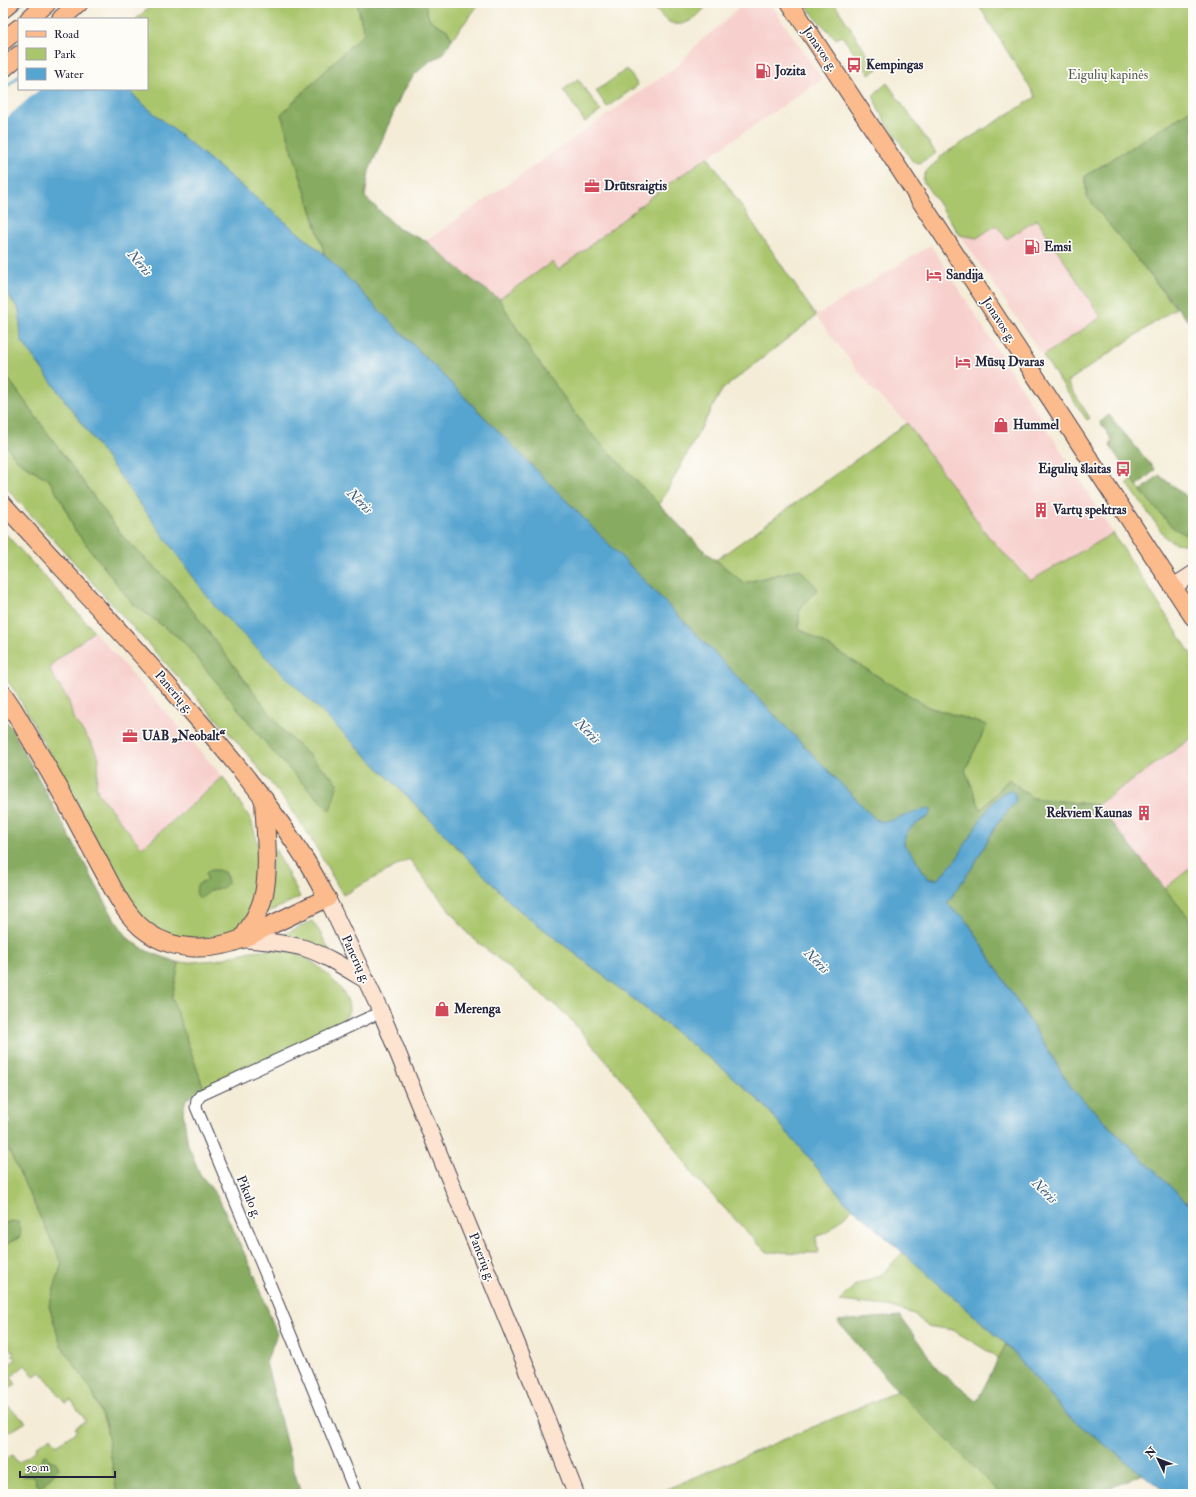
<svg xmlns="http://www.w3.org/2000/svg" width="1196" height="1497" font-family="'IM FELL Double Pica',serif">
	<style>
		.built { fill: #f7d0cd }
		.green { fill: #aac66d; stroke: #667454; fill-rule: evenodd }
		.forest { fill: #87ab60; stroke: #54664e }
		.water { fill: #56a4d0; stroke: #3c6386 }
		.pier { fill: #f4ecd7 }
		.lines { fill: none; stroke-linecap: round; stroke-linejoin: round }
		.minor-casing { stroke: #424052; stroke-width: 13 }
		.secondary-casing { stroke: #424052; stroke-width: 18 }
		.primary-casing { stroke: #424052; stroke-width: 19 }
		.trunk-casing { stroke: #424052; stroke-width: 20 }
		.minor { stroke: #fff; stroke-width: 11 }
		.secondary { stroke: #fde4d1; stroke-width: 16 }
		.primary { stroke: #fbbb8d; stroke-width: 17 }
		.trunk { stroke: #fbbb8d; stroke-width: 18 }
		.labels { text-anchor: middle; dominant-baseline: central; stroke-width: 3.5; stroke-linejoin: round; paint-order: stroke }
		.street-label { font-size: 13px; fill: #22223b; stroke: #fdfcf7 }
		.poi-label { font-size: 13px; font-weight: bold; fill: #22223b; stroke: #fdfcf7; text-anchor: start }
		.park-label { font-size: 13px; fill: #525b4c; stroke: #fdfcf7 }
		.water-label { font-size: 14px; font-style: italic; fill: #395c7e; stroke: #fdfcf7 }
	</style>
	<rect width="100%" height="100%" fill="#fdfcf7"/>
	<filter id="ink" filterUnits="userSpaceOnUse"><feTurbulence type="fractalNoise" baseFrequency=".025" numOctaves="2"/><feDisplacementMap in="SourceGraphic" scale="8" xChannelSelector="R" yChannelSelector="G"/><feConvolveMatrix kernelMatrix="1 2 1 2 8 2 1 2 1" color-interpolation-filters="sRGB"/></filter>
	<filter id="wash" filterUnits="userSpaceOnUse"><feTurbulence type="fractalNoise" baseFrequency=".012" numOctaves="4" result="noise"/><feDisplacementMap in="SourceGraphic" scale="16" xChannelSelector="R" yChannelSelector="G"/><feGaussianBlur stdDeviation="0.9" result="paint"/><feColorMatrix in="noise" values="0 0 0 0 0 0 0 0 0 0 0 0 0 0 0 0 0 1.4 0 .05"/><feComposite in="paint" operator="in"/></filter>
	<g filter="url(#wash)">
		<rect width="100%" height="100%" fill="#f4ecd7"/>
		<!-- built -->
		<path class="built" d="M 742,3 L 770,3 L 822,79 L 664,187 L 559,271 L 552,263 L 499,299 L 471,279 L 426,241 L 679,65 L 699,42 L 722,24 Z
			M 1037,219 L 1102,317 L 1043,356 L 960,235 L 977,238 L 996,225 L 1007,239 Z
			M 931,245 L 1113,533 L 1030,581 L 988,536 L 907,423 L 872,389 L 816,316 Z
			M 94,631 L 223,777 L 142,848 L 98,793 L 96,786 L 99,758 L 91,743 L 73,718 L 69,702 L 50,671 L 52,664 Z
			M 1193,737 L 1193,866 L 1164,889 L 1097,805 Z"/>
		<!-- green -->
		<path class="green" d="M 154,3 L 357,3 L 364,33 L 281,114 L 325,255 L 138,100 L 129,89 L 147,89 L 147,19 L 136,19 Z
			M 425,3 L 480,3 L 452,39 L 447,30 L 430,20 L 427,13 Z
			M 652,3 L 708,3 C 700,16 682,32 666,20 C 660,16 656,9 652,3 Z
			M 805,3 L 834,3 L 877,69 L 869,74 L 842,36 L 836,39 L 815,17 Z
			M 977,3 L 1193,3 L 1193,109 L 1085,176 L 1087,196 L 1176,308 L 1067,382 L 1090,418 L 1087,420 L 1043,356 L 1101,317 L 1037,219 L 1007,239 L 996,225 L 977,238 L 960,235 L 923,181 C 924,170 932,166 940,159 L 939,157 L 1036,97 Z
			M 627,69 L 638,85 L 607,107 L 596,91 Z
			M 578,79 L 601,111 L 585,122 L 563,90 Z
			M 887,83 L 936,153 L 920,163 L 913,162 L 879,111 L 873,95 Z
			M 708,157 L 816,316 L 722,390 L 659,505 L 585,427 L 530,350 L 499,299 L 552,262 L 559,270 L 664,187 Z
			M 3,287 L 19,310 L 21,340 L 111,464 L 407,796 L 514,906 L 722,1068 L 764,1105 L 844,1200 L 853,1208 L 828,1232 L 816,1237 L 818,1253 L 766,1252 L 695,1177 L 655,1119 L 567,1015 L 469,935 L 409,859 L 343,895 L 309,835 L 283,798 L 237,742 L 3,484 L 3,441 L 17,460 L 49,480 L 64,505 L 74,529 L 132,603 L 182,640 L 274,753 L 315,796 L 338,783 L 284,732 L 173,585 L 123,537 L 10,381 L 3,373 Z
			M 907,423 L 988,536 L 1030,581 L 1113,533 L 1193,657 L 1193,737 L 1097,805 L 1032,798 L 1009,779 L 981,810 L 965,770 L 987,725 L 928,707 L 799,628 L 800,569 L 744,583 L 716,560 Z
			M 1132,478 L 1141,491 L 1172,527 L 1191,537 L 1193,537 L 1193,545 L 1175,543 L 1166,538 L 1127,483 Z
			M 3,531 L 94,631 L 52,664 L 50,671 L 69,702 L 73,718 L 91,743 L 99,758 L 96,786 L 98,793 L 142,848 L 223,777 L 251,820 L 259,847 L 261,879 L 247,918 L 233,930 L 219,936 L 198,940 L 172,936 L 150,926 L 127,900 L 96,839 L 17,694 L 3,675 ZM 213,870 L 224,872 L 228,879 L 217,889 L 213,889 L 202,897 L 201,882 L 207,880 Z
			M 275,849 L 300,897 L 261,916 Z
			M 1193,866 L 1193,923 L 1164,889 Z
			M 312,921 L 321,934 L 330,952 L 281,936 Z
			M 277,949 C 284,951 294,952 301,955 C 316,963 350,990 349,1009 C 349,1013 345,1018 343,1022 L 204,1089 L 172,998 L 179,963 L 217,960 L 251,951 Z
			M 3,1138 L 62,1263 L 49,1306 L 61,1345 L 91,1389 L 106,1425 L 117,1494 L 3,1494 L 3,1452 L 7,1458 L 12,1455 L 18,1463 L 37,1450 L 36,1447 L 51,1437 L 57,1445 L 77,1431 L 75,1428 L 86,1421 L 71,1400 L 66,1403 L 41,1372 L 34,1376 L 25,1365 L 11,1377 L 16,1384 L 3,1392 L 3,1369 L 16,1359 L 12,1355 L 14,1353 L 3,1338 L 3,1249 L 8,1243 L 20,1237 L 4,1222 L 3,1224 ZM 47,1454 L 49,1460 L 36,1482 L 35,1477 L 32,1476 L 29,1469 L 40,1467 L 42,1457 Z
			M 903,1252 L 1006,1344 L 999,1358 L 953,1330 L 927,1326 L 914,1314 L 888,1306 L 839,1301 L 854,1286 L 881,1275 Z
			M 898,1391 L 1001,1494 L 655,1494 Z
			M 3,1406 L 10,1408 L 26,1422 L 10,1432 L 3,1433 Z"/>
		<!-- forest -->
		<path class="forest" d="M 357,3 L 425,3 L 427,13 L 430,20 L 447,30 L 452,39 L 442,55 L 430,61 L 414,75 L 401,95 L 369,171 L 365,197 L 399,229 L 426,241 L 471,279 L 499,299 L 530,350 L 585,427 L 702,549 L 744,583 L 800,569 L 818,589 L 799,609 L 799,628 L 928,707 L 987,725 L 965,770 L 981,810 L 1009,779 L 1032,798 L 1097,805 L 1193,923 L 1193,1209 L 1072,1089 L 972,929 L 963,917 L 954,911 L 947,903 L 974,865 L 998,822 L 1016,801 L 983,816 L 957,859 L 938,879 L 928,879 L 914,856 L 904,844 C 904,828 917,824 929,816 L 926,809 L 885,823 L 876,820 L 602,537 L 325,255 L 281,114 L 364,33 Z
			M 1193,109 L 1193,327 L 1115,232 L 1087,196 L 1085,176 Z
			M 3,373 L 10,381 L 123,537 L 173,585 L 284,732 L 338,783 L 330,811 L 274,753 L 182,640 L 132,603 L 74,529 L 64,505 L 49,480 L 17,460 L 3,441 Z
			M 1109,415 L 1155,470 L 1137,486 L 1110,446 L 1112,440 L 1100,422 Z
			M 1159,475 L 1193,502 L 1193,537 L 1191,538 L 1172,527 L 1141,491 Z
			M 3,716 L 10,726 L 115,920 L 129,939 L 147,951 L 179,963 L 172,998 L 204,1089 L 186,1099 L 183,1111 L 188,1145 L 200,1174 L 218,1197 L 255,1276 L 277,1334 L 266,1362 L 289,1454 L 301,1494 L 117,1494 L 106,1425 L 91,1389 L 61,1345 L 49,1306 L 62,1263 L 3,1138 L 12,1120 L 3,1119 Z
			M 210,870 L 217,870 L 224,872 L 228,882 C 224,889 221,888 214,889 C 209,891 205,896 200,898 C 195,895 196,890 197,885 L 207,880 L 206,873 Z
			M 11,1221 L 18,1222 L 21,1229 L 20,1237 L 8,1243 L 3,1249 L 3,1224 Z
			M 900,1316 L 940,1372 L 977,1401 L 1006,1344 L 1067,1415 L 1143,1474 L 1096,1494 L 1001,1494 L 898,1391 L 837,1321 Z
			M 47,1454 L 49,1460 L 56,1462 L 59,1468 L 45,1483 L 40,1487 L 36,1485 L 35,1477 L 23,1476 L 23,1473 L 30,1469 L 40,1467 L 42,1457 Z"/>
		<!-- water -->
		<path class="water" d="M 3,3 L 75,3 L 83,19 L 19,19 L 19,89 L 129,89 L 138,100 L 325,255 L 602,537 L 876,820 L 885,822 L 926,809 L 932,810 L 929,816 C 917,824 904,828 904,844 L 914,856 L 928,879 L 938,879 C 945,872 952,865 957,858 C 968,842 993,791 1011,790 L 1015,794 L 1016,801 L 998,822 L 974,865 L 947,903 L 954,911 L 963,916 L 972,929 L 1072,1089 L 1193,1209 L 1193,1494 L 1168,1494 L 1067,1415 L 1006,1344 L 844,1200 L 764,1105 L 722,1068 L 514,906 L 407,796 L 215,607 L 21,340 L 19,310 L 3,287 Z"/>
		<!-- pier -->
		<path class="pier" d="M 25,3 L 78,3 L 85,17 L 83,19 L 19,19 L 19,74 L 3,88 L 3,22 Z
			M 19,78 L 19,89 L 40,89 L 3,121 L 3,92 Z"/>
	</g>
	<g filter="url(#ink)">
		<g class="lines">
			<!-- minor casing -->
			<g class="minor-casing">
				<path id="minor" d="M 356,1494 L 281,1311 L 196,1107 L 197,1100 L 201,1095 L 381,1012"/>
			</g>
			<!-- secondary casing -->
			<g class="secondary-casing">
				<path id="secondary" d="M 1173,587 L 1193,574
					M 327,898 L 381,1012 L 524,1361 L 576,1494
					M 242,939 C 263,941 284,942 304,948 C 326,955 347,969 367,981"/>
			</g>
			<!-- primary casing -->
			<g class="primary-casing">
				<path id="primary" d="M 790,3 L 983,296 L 1193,617
					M 3,504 C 60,566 117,627 172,690 C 219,743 265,796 303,856 C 312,869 319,884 327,898"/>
			</g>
			<!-- trunk casing -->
			<g class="trunk-casing">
				<path id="trunk" d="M 3,9 L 10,3
					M 29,19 L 47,3
					M 61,19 L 79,3
					M 3,41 L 19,28
					M 3,69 L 19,55
					M 3,694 L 13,709 C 31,740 50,771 67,803 C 79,825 90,846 102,868 C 114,890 125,916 147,932 C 175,952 211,951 242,939 L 327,898
					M 242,939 C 250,927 258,915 262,901 C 271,875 265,827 264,799"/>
			</g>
			<!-- minor -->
			<use href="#minor" class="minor"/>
			<!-- secondary -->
			<use href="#secondary" class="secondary"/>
			<!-- primary -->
			<use href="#primary" class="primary"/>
			<!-- trunk -->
			<use href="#trunk" class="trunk"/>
		</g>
	</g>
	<!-- icons -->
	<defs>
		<g id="bus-bare" transform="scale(1.2)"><path d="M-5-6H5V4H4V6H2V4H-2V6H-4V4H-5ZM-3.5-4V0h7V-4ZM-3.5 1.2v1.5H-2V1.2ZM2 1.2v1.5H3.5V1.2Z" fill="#d1495b" stroke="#fdfcf7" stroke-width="2.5" paint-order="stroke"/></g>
		<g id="fuel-bare" transform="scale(1.2)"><path d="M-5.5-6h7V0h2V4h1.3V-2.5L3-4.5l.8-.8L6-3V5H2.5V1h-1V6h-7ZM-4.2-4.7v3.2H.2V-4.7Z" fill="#d1495b" stroke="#fdfcf7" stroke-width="2.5" paint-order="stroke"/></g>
		<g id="office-bare" transform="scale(1.2)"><path d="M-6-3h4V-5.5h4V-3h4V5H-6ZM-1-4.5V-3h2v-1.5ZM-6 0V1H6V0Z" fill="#d1495b" stroke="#fdfcf7" stroke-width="2.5" paint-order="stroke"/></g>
		<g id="hotel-bare" transform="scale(1.2)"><path d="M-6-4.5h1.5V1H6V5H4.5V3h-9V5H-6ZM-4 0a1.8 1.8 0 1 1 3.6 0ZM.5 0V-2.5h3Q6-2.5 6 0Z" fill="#d1495b" stroke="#fdfcf7" stroke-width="2.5" paint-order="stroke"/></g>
		<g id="shop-bare" transform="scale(1.2)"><path d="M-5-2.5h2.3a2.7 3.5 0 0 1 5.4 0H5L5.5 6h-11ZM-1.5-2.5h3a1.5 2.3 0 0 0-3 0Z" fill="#d1495b" stroke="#fdfcf7" stroke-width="2.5" paint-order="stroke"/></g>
		<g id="building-bare" transform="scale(1.2)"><path d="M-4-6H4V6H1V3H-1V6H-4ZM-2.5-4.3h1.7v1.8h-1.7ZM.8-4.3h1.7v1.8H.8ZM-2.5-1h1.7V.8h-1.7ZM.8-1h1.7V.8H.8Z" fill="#d1495b" stroke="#fdfcf7" stroke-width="2.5" paint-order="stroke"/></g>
	</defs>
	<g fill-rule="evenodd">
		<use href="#bus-bare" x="854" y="65"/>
		<use href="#fuel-bare" x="763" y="71"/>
		<use href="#office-bare" x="592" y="186"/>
		<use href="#fuel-bare" x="1032" y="247"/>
		<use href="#hotel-bare" x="934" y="275"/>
		<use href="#hotel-bare" x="963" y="362"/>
		<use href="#shop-bare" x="1001" y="425"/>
		<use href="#bus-bare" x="1123" y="469"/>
		<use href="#building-bare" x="1041" y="510"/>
		<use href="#office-bare" x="130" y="736"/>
		<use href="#building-bare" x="1144" y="813"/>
		<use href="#shop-bare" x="442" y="1009"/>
	</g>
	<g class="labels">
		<!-- street labels -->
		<g class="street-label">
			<text transform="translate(820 49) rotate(56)">Jonavos g.</text>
			<text transform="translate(999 320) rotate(57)">Jonavos g.</text>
			<text transform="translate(174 692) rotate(49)">Panerių g.</text>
			<text transform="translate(356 959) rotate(65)">Panerių g.</text>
			<text transform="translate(249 1197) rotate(67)">Pikulo g.</text>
			<text transform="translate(482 1257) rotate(68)">Panerių g.</text>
		</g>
		<!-- poi labels -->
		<g class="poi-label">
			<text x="866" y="65">Kempingas</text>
			<text x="775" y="71">Jozita</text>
			<text x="604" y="186">Drūtsraigtis</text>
			<text x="1044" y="247">Emsi</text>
			<text x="946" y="275">Sandija</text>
			<text x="975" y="362">Mūsų Dvaras</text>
			<text x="1013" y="425">Hummel</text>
			<text x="1111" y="469" text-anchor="end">Eigulių šlaitas</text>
			<text x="1053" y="510">Vartų spektras</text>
			<text x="142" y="736">UAB „Neobalt“</text>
			<text x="1132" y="813" text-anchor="end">Rekviem Kaunas</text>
			<text x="454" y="1009">Merenga</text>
		</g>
		<!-- park labels -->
		<g class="park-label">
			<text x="1108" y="75">Eigulių kapinės</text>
		</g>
		<!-- water labels -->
		<g class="water-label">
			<text transform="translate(140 263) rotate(49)">Neris</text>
			<text transform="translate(360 501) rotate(45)">Neris</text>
			<text transform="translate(588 731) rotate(45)">Neris</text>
			<text transform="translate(817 961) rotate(45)">Neris</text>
			<text transform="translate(1045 1191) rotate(45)">Neris</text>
		</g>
	</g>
	<!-- margin -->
	<rect width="1196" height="1497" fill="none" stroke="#fdfcf7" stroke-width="16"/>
	<!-- legend -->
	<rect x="18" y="18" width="130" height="72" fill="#fdfcf7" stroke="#a5a5ac"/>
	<rect x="26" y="31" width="20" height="6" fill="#fbbb8d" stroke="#a5a5ac"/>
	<text x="54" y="38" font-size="12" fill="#22223b">Road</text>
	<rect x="26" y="48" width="20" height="12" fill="#aac66d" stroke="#a5a5ac"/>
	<text x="54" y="58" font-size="12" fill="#22223b">Park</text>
	<rect x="26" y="68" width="20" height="12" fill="#56a4d0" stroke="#a5a5ac"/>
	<text x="54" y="78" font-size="12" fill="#22223b">Water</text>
	<!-- north arrow -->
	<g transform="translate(1158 1459) rotate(313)" stroke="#fdfcf7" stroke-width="3" paint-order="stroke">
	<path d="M0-3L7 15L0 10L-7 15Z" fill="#22223b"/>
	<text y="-6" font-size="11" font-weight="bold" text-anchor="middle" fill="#22223b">N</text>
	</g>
	<!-- scale -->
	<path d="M20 1471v6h95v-6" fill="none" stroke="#22223b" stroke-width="2"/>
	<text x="26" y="1471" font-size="12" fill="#22223b" stroke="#fdfcf7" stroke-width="3" paint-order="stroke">50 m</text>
</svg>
